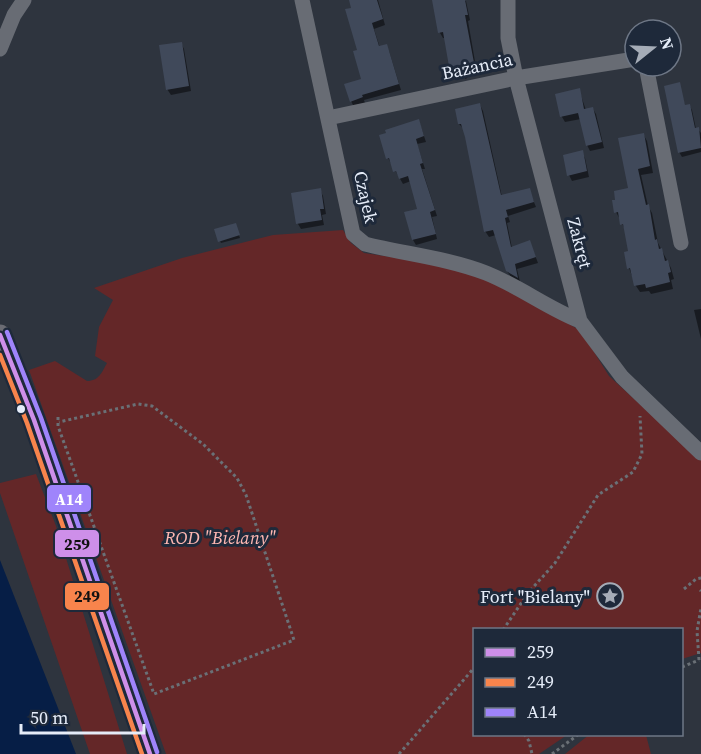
<svg xmlns="http://www.w3.org/2000/svg" width="701" height="754" font-family="'Source Serif 4',serif">
	<style>
		.green { fill: #642728 }
		.water { fill: #061e46 }
		.shadow { fill: #0007 }
		.building { fill: #40495a }
		.lines { fill: none; stroke-linecap: round; stroke-linejoin: round }
		.path { stroke: #6a7076; stroke-width: 3; stroke-dasharray: 3 3; stroke-linecap: butt }
		.minor { stroke: #686c74; stroke-width: 15 }
		.secondary { stroke: #6b6c73; stroke-width: 21 }
		.bus-1-casing { stroke: #1e293a; stroke-width: 9 }
		.bus-2-casing { stroke: #1e293a; stroke-width: 9 }
		.bus-3-casing { stroke: #1e293a; stroke-width: 9 }
		.bus-1 { stroke: #ce8fe9; stroke-width: 4.5 }
		.bus-2 { stroke: #f8844c; stroke-width: 4.5 }
		.bus-3 { stroke: #9f84fb; stroke-width: 4.5 }
		.bus-dot { fill: #e5ecf8; stroke: #1e293a; stroke-width: 2 }
		.labels { text-anchor: middle; dominant-baseline: central; stroke-width: 6; stroke-linejoin: round; paint-order: stroke }
		.street-label { font-size: 18px; fill: #e5ecf8; stroke: #1e293a }
		.park-label { font-size: 18px; font-style: italic; fill: #feb7b2; stroke: #1e293a }
		.poi-label { font-size: 18px; fill: #e5ecf8; stroke: #1e293a; text-anchor: end }
		.line-badge { stroke: #1e293a; stroke-width: 2 }
		.badge-label { font-size: 16px; text-anchor: middle; font-weight: bold; fill: #fff }
		.pale-badge-label { font-size: 16px; text-anchor: middle; font-weight: bold; fill: #111 }
	</style>
	<rect width="100%" height="100%" fill="#2e343e"/>
	<!-- green -->
	<path class="green" d="M 343,230 L 351,243 L 364,253 L 459,267 L 503,285 L 581,331 L 609,376 L 701,460 L 701,653 L 682,659 L 682,630 L 474,630 L 474,734 L 567,735 L 539,754 L 166,754 L 29,370 L 55,361 L 87,381 C 99,381 102,372 107,363 L 95,356 L 99,327 L 113,300 L 94,288 L 182,258 L 273,235 Z
		M 36,474 L 56,526 L 127,754 L 90,754 L 0,493 L 0,483 Z
		M 590,734 L 646,735 L 651,754 L 565,754 Z"/>
	<!-- water -->
	<path class="water" d="M 0,560 L 76,754 L 0,754 Z"/>
	<!-- shadow -->
	<path class="shadow" d="M 351,0 L 378,0 L 385,25 L 374,29 L 380,48 L 386,46 L 389,51 L 401,90 L 364,100 L 365,103 L 354,107 L 351,101 L 363,80 Z
		M 439,0 L 466,1 L 470,20 L 468,21 L 477,73 L 470,74 L 466,79 L 461,76 L 455,77 L 452,72 L 446,38 L 443,38 L 440,33 Z
		M 181,43 L 184,49 L 191,91 L 171,95 L 167,89 Z
		M 679,84 L 685,106 L 689,105 L 692,110 L 696,129 L 698,129 L 701,133 L 701,152 L 682,157 L 679,152 Z
		M 579,90 L 586,110 L 593,109 L 596,114 L 604,148 L 590,151 L 587,145 L 581,119 L 565,122 L 562,117 L 557,95 Z
		M 480,105 L 483,111 L 502,197 L 529,190 L 536,207 L 508,216 L 510,222 L 507,223 L 512,248 L 530,242 L 538,263 L 517,269 L 520,282 L 511,277 L 507,271 L 496,235 L 489,237 L 485,231 L 464,129 L 459,124 Z
		M 419,121 L 426,142 L 417,144 L 425,169 L 422,169 L 437,216 L 432,217 L 437,239 L 416,245 L 413,240 L 418,210 L 411,181 L 403,184 L 388,158 Z
		M 643,134 L 647,141 L 653,173 L 641,175 L 648,206 L 652,213 L 658,243 L 671,268 L 674,279 L 671,280 L 673,289 L 651,294 L 649,291 L 640,292 L 636,286 L 629,268 L 630,252 L 626,231 L 616,212 L 630,189 Z
		M 582,152 L 585,158 L 589,177 L 572,181 L 569,175 Z
		M 320,190 L 323,196 L 326,214 L 322,215 L 324,225 L 301,229 L 298,224 L 293,195 Z
		M 236,227 L 240,238 L 221,243 L 220,241 Z
		M 701,309 L 701,339 L 694,310 Z"/>
	<!-- building -->
	<path class="building" d="M 349,0 L 377,0 L 383,19 L 372,23 L 379,46 L 387,44 L 399,84 L 362,95 L 363,97 L 350,102 L 344,84 L 361,79 L 353,51 L 357,50 L 345,9 L 351,8 Z
		M 432,0 L 465,0 L 468,15 L 465,15 L 475,68 L 467,69 L 463,75 L 457,71 L 450,72 L 443,32 L 438,33 Z
		M 182,42 L 189,86 L 166,90 L 159,45 Z
		M 680,82 L 685,105 L 690,104 L 695,128 L 699,127 L 701,148 L 678,153 L 664,86 Z
		M 580,88 L 584,109 L 593,107 L 602,142 L 586,146 L 578,113 L 560,117 L 555,94 Z
		M 480,103 L 501,195 L 530,188 L 534,202 L 506,210 L 508,217 L 505,218 L 511,247 L 530,240 L 536,257 L 515,264 L 518,278 L 506,271 L 493,230 L 484,232 L 465,137 L 461,124 L 458,124 L 455,109 Z
		M 419,119 L 424,136 L 416,139 L 423,163 L 420,164 L 435,210 L 430,212 L 436,234 L 412,240 L 404,212 L 417,209 L 408,176 L 399,179 L 396,171 L 393,172 L 389,158 L 386,159 L 379,135 L 386,133 L 385,130 Z
		M 644,133 L 650,166 L 638,169 L 646,205 L 649,204 L 655,240 L 657,239 L 659,249 L 662,248 L 665,261 L 668,260 L 671,272 L 668,273 L 670,282 L 646,288 L 645,284 L 634,286 L 630,268 L 627,269 L 624,252 L 628,251 L 623,224 L 620,225 L 618,212 L 614,213 L 612,200 L 615,200 L 614,191 L 628,188 L 618,138 Z
		M 583,150 L 587,171 L 567,176 L 563,155 Z
		M 321,188 L 324,209 L 320,209 L 322,220 L 296,224 L 291,193 Z
		M 236,223 L 240,235 L 218,242 L 214,229 Z"/>
	<g class="lines">
		<!-- path -->
		<path class="path" d="M 58,417 L 58,426 L 154,694 L 294,640 L 246,495 L 237,478 L 203,444 L 152,406 L 138,404 L 59,422
			M 684,589 L 696,579 L 701,578
			M 700,590 L 701,591
			M 503,630 L 528,593 L 555,563 L 598,495 L 633,472 L 642,454 L 640,416
			M 699,660 L 697,631 L 701,608
			M 682,667 L 699,660
			M 524,734 L 529,741 L 532,754
			M 399,754 L 474,668
			M 552,754 L 579,734"/>
		<!-- minor -->
		<path class="minor" d="M 302,0 L 353,234 L 365,244 C 405,254 447,258 486,273 C 519,286 547,308 580,321
			M 508,0 L 508,38 L 516,78 L 580,321 L 622,377 L 701,453
			M 0,49 L 14,15 L 24,0
			M 646,66 L 681,243
			M 328,118 L 516,78 L 635,59"/>
		<!-- secondary -->
		<path class="secondary" d="M 0,335 L 34,420 L 150,754"/>
		<!-- bus-1 casing -->
		<g class="bus-1-casing">
			<path id="bus-1" d="M 0,335 L 34,420 L 150,754"/>
		</g>
		<!-- bus-2 casing -->
		<g class="bus-2-casing">
			<path id="bus-2" d="M 0,355 L 27,423 L 142,754"/>
		</g>
		<!-- bus-3 casing -->
		<g class="bus-3-casing">
			<path id="bus-3" d="M 7,332 L 41,418 L 157,752"/>
		</g>
		<!-- bus-1 -->
		<use href="#bus-1" class="bus-1"/>
		<!-- bus-2 -->
		<use href="#bus-2" class="bus-2"/>
		<!-- bus-3 -->
		<use href="#bus-3" class="bus-3"/>
	</g>
	<!-- icons -->
	<defs>
		<g id="sight-ring" transform="scale(1.35)"><circle r="9.5" fill="#1e293a" stroke="#a5acb7" stroke-width="1.5"/><path d="M0-6L1.8-2.2L6-1.7L2.9 1.2L3.7 5.4L0 3.3L-3.7 5.4L-2.9 1.2L-6-1.7L-1.8-2.2Z" fill="#a5acb7"/></g>
	</defs>
	<g fill-rule="evenodd">
		<use href="#sight-ring" x="610" y="596"/>
	</g>
	<!-- markers -->
	<circle class="bus-dot" cx="21" cy="409" r="5"/>
	<g class="labels">
		<!-- street labels -->
		<g class="street-label">
			<text transform="translate(477 66) rotate(-12)">Bażancia</text>
			<text transform="translate(366 197) rotate(77)">Czajek</text>
			<text transform="translate(580 243) rotate(75)">Zakręt</text>
		</g>
		<!-- park labels -->
		<g class="park-label">
			<text x="220" y="537">ROD "Bielany"</text>
		</g>
		<!-- poi labels -->
		<g class="poi-label">
			<text x="590" y="596">Fort "Bielany"</text>
		</g>
	</g>
	<g class="line-badge">
		<rect x="46" y="484" width="46" height="29" rx="6" fill="#9f84fb"/>
		<rect x="54" y="529" width="46" height="29" rx="6" fill="#ce8fe9"/>
		<rect x="64" y="582" width="46" height="29" rx="6" fill="#f8844c"/>
	</g>
	<g class="badge-label">
		<text x="69" y="505">A14</text>
	</g>
	<g class="pale-badge-label">
		<text x="77" y="550">259</text>
		<text x="87" y="602">249</text>
	</g>
	<!-- legend -->
	<rect x="473" y="628" width="210" height="108" fill="#1e293a" stroke="#6e7786" stroke-width="1.5"/>
	<rect x="485" y="648" width="30" height="9" fill="#ce8fe9" stroke="#6e7786" stroke-width="1.5"/>
	<text x="527" y="658" font-size="18" fill="#e5ecf8">259</text>
	<rect x="485" y="678" width="30" height="9" fill="#f8844c" stroke="#6e7786" stroke-width="1.5"/>
	<text x="527" y="688" font-size="18" fill="#e5ecf8">249</text>
	<rect x="485" y="708" width="30" height="9" fill="#9f84fb" stroke="#6e7786" stroke-width="1.5"/>
	<text x="527" y="718" font-size="18" fill="#e5ecf8">A14</text>
	<!-- north arrow -->
	<g transform="translate(653 48) rotate(72)"><circle r="28" fill="#1e293a" stroke="#6e7786" stroke-width="1.5"/>
	<path d="M0-4.5L10 22L0 15L-10 22Z" fill="#a5acb7"/>
	<text y="-9" font-size="16" font-weight="bold" text-anchor="middle" fill="#e5ecf8">N</text>
	</g>
	<!-- scale -->
	<path d="M21 724v9h123v-9" fill="none" stroke="#e5ecf8" stroke-width="3"/>
	<text x="30" y="724" font-size="18" fill="#e5ecf8" stroke="#1e293a" stroke-width="4.5" paint-order="stroke">50 m</text>
</svg>
